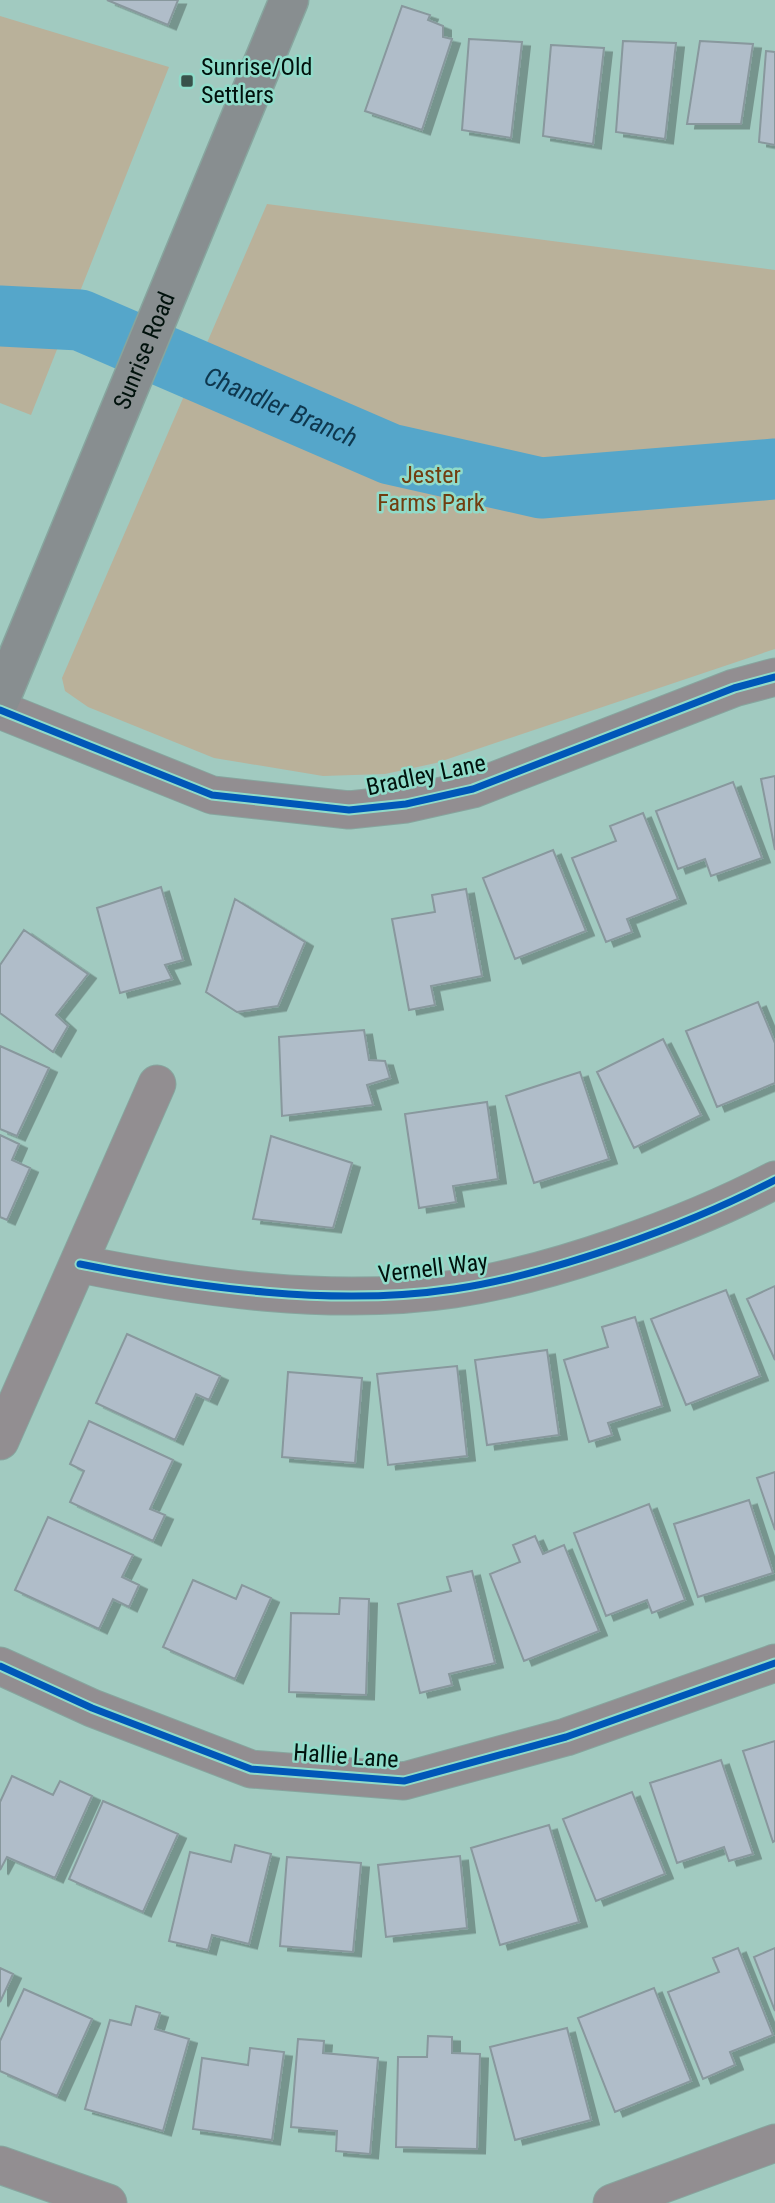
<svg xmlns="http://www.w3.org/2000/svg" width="775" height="2203" font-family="'Roboto Condensed',sans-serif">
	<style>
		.green { fill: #b9b19a }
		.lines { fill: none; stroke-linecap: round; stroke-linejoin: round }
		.river { stroke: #55a6ca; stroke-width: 61 }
		.building { fill: #b0bdc9; stroke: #88989d; stroke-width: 2; filter: url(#shadow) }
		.minor-casing { stroke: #87a59e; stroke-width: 39 }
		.major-casing { stroke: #87a59e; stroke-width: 41 }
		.minor { stroke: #928e91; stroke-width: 37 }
		.major { stroke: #888e90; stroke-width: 38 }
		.cycleway-casing { stroke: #90dbc9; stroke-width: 11 }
		.cycleway { stroke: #0057b8; stroke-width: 7 }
		.poi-dot { fill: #38524b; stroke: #90dbc9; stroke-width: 2.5 }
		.labels { text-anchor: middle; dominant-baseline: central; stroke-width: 5; stroke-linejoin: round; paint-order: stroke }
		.poi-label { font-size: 24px; fill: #00110c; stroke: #90dbc9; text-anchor: start }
		.street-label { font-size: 24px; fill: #00110c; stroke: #90dbc9 }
		.park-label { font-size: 24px; fill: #713e10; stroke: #90dbc9 }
		.water-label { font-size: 26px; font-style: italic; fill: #0e374e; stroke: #90dbc9 }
	</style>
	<defs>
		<filter id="shadow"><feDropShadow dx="8" dy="4.5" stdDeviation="0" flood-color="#0004"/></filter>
	</defs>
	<rect width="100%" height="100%" fill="#a1cac0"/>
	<!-- green -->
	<path class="green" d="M 0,16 L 169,67 L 31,415 L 0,403 Z
		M 267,204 L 775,270 L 775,649 L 436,763 L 385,774 L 323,776 L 214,758 L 88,707 L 65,691 L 62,678 Z"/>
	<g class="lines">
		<!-- river -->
		<path class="river" id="s1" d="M 0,316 L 80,320 L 390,454 L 541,488 L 775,469"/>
	</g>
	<!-- building -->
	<path class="building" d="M 107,0 L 178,0 L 168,25 Z
		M 402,6 L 430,15 L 428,20 L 443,26 L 443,37 L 452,39 L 422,130 L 365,111 Z
		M 469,39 L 522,42 L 511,138 L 462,130 Z
		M 623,41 L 676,43 L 665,139 L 616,132 Z
		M 700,41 L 753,44 L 741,124 L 687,124 Z
		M 551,45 L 604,48 L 593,144 L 543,136 Z
		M 766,51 L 775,52 L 775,145 L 759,142 Z
		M 775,776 L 775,850 L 761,779 Z
		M 733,782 L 762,858 L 711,876 L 705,859 L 678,869 L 656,811 Z
		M 643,813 L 678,899 L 627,919 L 632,932 L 606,942 L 572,858 L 616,841 L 610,826 Z
		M 553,850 L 586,931 L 515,959 L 483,878 Z
		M 161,887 L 183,960 L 165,965 L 172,979 L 120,993 L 97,908 Z
		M 466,889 L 482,976 L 431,986 L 435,1005 L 409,1010 L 392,919 L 435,912 L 432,895 Z
		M 235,899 L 305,942 L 278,1006 L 237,1012 L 206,992 Z
		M 24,930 L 88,974 L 56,1015 L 68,1026 L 53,1052 L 0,1013 L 0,965 Z
		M 758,1002 L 775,1043 L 775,1083 L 717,1107 L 686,1031 Z
		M 364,1030 L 369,1060 L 385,1061 L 390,1078 L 367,1085 L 373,1105 L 282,1116 L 279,1037 Z
		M 663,1039 L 701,1115 L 634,1148 L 597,1072 Z
		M 0,1046 L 49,1068 L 17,1136 L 0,1129 Z
		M 580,1072 L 609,1159 L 534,1183 L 506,1096 Z
		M 487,1102 L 498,1179 L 453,1186 L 456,1202 L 419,1208 L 405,1114 Z
		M 0,1135 L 19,1144 L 12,1160 L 30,1168 L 7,1220 L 0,1217 Z
		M 271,1136 L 352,1163 L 333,1228 L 253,1219 Z
		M 775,1286 L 775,1360 L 747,1299 Z
		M 726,1290 L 760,1376 L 686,1405 L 651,1319 Z
		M 635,1317 L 662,1406 L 608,1423 L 612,1435 L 589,1442 L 564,1360 L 608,1347 L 602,1327 Z
		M 127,1334 L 220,1376 L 209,1400 L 196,1394 L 175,1440 L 96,1403 Z
		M 547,1350 L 559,1435 L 487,1445 L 475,1360 Z
		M 457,1366 L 467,1456 L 388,1465 L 377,1374 Z
		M 288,1372 L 362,1378 L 355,1463 L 282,1457 Z
		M 89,1421 L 173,1460 L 150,1509 L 165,1515 L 153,1541 L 70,1502 L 84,1471 L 70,1464 Z
		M 775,1472 L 775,1530 L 757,1478 Z
		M 749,1500 L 773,1573 L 698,1597 L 674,1524 Z
		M 649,1504 L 685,1600 L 652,1613 L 647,1600 L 606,1616 L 574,1533 Z
		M 48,1517 L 133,1555 L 122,1577 L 139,1585 L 129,1607 L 113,1599 L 99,1629 L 15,1590 Z
		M 535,1536 L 543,1554 L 564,1545 L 599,1631 L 524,1661 L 490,1574 L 520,1562 L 513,1545 Z
		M 472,1571 L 495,1663 L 449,1674 L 452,1685 L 420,1693 L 398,1604 L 451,1591 L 447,1577 Z
		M 193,1580 L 236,1599 L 242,1585 L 271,1598 L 235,1679 L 163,1647 Z
		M 340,1598 L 369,1599 L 366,1695 L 289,1692 L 291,1613 L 339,1614 Z
		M 775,1741 L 775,1841 L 773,1842 L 743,1751 Z
		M 721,1760 L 753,1854 L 729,1861 L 724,1847 L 677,1863 L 650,1783 Z
		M 12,1776 L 53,1795 L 60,1781 L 92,1796 L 55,1878 L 7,1857 L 0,1870 L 0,1802 Z
		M 632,1792 L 665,1874 L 596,1901 L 563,1819 Z
		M 103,1801 L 178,1834 L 143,1912 L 69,1879 Z
		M 549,1825 L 579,1922 L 500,1945 L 471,1848 Z
		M 235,1845 L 271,1854 L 249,1944 L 212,1935 L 208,1950 L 169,1941 L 190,1852 L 231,1862 Z
		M 460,1856 L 467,1928 L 386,1937 L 378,1865 Z
		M 287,1857 L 361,1863 L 353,1952 L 280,1946 Z
		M 738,1948 L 773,2035 L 730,2052 L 735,2065 L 703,2079 L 668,1992 L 719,1972 L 713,1958 Z
		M 775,1948 L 775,2011 L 754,1957 Z
		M 0,1968 L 13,1974 L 0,2002 Z
		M 654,1988 L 691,2081 L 615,2112 L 578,2018 Z
		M 24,1989 L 92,2019 L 57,2096 L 0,2071 L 0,2041 Z
		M 136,2006 L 160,2013 L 155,2029 L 189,2039 L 163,2131 L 85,2109 L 110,2020 L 131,2025 Z
		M 567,2028 L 591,2120 L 515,2140 L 490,2047 Z
		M 428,2036 L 452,2037 L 452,2053 L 480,2054 L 477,2149 L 396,2147 L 398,2057 L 427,2057 Z
		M 298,2039 L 324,2041 L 323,2053 L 378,2058 L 370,2154 L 336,2151 L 337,2131 L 291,2127 Z
		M 250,2048 L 284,2052 L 272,2140 L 193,2129 L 202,2058 L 248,2065 Z"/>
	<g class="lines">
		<!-- minor casing -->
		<g class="minor-casing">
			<path id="minor" d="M 0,710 L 212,795 L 349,810 L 406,804 L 473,789 L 734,688 L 775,677
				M 80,1264 C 198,1288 334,1307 454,1289 C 553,1274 687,1226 775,1180
				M 0,1441 L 157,1084
				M 0,1666 L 92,1708 L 251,1769 L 404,1781 L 566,1737 L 775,1663
				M 0,2165 L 108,2203
				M 612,2203 L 775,2143"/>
		</g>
		<!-- major casing -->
		<g class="major-casing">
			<g id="major">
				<path id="s2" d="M 0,700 L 289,0"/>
			</g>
		</g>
		<!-- minor -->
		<use href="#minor" class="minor"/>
		<!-- major -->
		<use href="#major" class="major"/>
		<!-- cycleway casing -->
		<g class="cycleway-casing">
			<path id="cycleway" d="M 0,710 L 212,795 L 349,810 L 406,804 L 473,789 L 734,688 L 775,677
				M 80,1264 C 198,1288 334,1307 454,1289 C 553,1274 687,1226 775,1180
				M 0,1666 L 92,1708 L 251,1769 L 404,1781 L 566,1737 L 775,1663"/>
		</g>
		<!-- cycleway -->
		<use href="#cycleway" class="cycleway"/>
	</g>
	<!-- markers -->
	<rect class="poi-dot" x="180" y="74" width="14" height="14" rx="3.5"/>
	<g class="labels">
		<!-- poi labels -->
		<g class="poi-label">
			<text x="201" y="67">Sunrise/Old<tspan x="201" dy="28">Settlers</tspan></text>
		</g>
		<!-- street labels -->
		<g class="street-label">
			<text stroke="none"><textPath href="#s2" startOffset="378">Sunrise Road</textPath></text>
			<text transform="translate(426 775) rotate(-12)">Bradley Lane</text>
			<text transform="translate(433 1268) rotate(-7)">Vernell Way</text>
			<text transform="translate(346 1756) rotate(4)">Hallie Lane</text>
		</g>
		<!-- park labels -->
		<g class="park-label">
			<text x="431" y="475">Jester<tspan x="431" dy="28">Farms Park</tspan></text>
		</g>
		<!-- water labels -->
		<g class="water-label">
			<text stroke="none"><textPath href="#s1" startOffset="299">Chandler Branch</textPath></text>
		</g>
	</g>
</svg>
